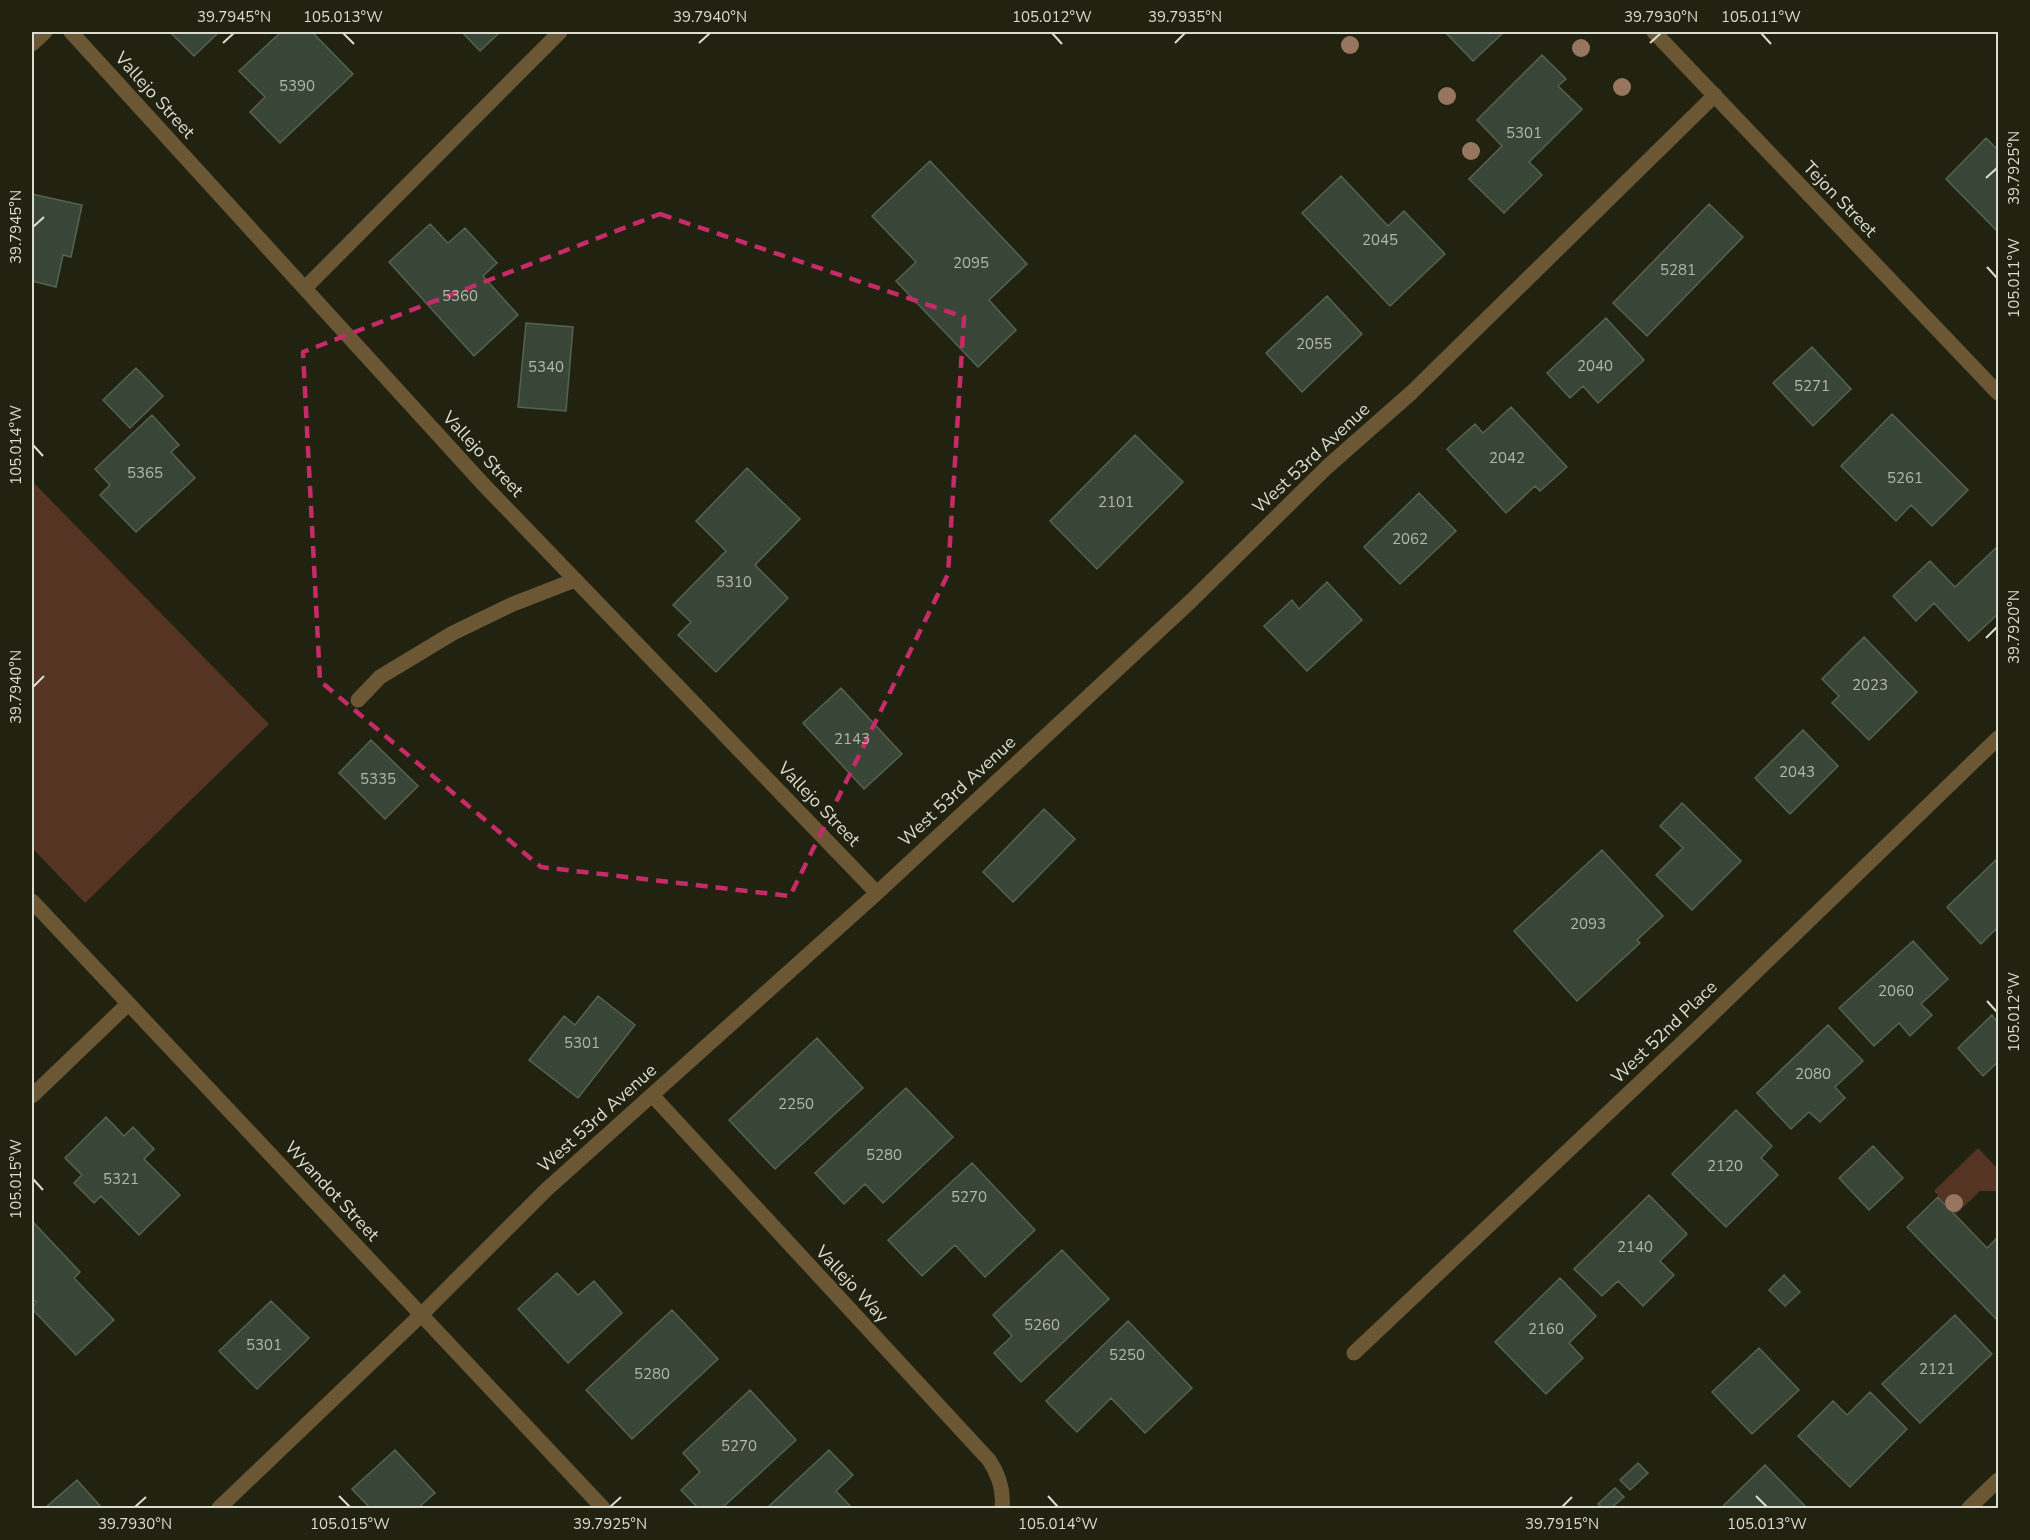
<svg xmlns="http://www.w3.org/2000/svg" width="2030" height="1540" font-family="'Nunito Sans',sans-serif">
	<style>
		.green { fill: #553423 }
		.building { fill: #394637; stroke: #546352; stroke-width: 1.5 }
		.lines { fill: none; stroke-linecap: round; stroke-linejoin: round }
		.service { stroke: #6c5734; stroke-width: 15 }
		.minor { stroke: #6c5734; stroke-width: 15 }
		.tertiary { stroke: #6c5734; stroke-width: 15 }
		.tree { fill: #96765e }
		.marked { fill: none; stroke: #c52c67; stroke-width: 4.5; stroke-dasharray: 12 8; stroke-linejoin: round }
		.ticks { fill: none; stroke: #dcddd1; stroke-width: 2 }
		.labels { text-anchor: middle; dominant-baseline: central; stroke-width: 4.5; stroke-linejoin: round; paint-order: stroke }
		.number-label { font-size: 15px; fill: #b3b7aa }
		.street-label { font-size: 18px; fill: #dcddd1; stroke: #212210 }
		.neatline { fill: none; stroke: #dcddd1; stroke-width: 2 }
		.ticks-label { font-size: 15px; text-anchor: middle; fill: #dcddd1 }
	</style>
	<rect width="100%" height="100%" fill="#212210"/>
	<!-- green -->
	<path class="green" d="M 32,481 L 269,724 L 85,903 L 32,848 Z
		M 1978,1148 L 1998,1169 L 1998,1191 L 1980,1191 L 1956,1214 L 1934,1191 Z"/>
	<!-- building -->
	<path class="building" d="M 170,32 L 219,32 L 194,56 Z
		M 281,32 L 312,32 L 353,74 L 280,143 L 250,112 L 265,97 L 239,71 Z
		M 462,32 L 500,32 L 480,51 Z
		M 1445,32 L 1504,32 L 1473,61 Z
		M 1542,55 L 1566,79 L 1558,86 L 1582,109 L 1529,162 L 1542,175 L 1504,213 L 1469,179 L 1502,146 L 1477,120 Z
		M 1986,138 L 1998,150 L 1998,232 L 1946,179 Z
		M 930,161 L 1027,264 L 989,300 L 1016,330 L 978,367 L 896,281 L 916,262 L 872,216 Z
		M 1341,176 L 1388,226 L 1404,211 L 1445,254 L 1390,306 L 1302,213 Z
		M 32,194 L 82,205 L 71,257 L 63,255 L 56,287 L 32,281 Z
		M 1709,204 L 1743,237 L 1647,336 L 1613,303 Z
		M 430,224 L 448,243 L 465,228 L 497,263 L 483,276 L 518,315 L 474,356 L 389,262 Z
		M 1327,296 L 1362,334 L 1302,392 L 1266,353 Z
		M 1606,318 L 1644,360 L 1598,403 L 1583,386 L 1570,398 L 1547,373 Z
		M 526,323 L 573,327 L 566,411 L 518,407 Z
		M 1812,347 L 1851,389 L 1813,426 L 1773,383 Z
		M 136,368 L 163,396 L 130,428 L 103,400 Z
		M 1511,407 L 1567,467 L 1540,491 L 1535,486 L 1506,513 L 1447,449 L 1475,424 L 1483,433 Z
		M 1892,414 L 1968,490 L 1932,526 L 1911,505 L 1896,521 L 1841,466 Z
		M 152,415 L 179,445 L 171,452 L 195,478 L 136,532 L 100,495 L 110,485 L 95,469 Z
		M 1135,435 L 1183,482 L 1097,569 L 1050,521 Z
		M 747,468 L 800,519 L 755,565 L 788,598 L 716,672 L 678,635 L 691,622 L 673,605 L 726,551 L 696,521 Z
		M 1419,493 L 1456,531 L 1400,584 L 1364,547 Z
		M 1998,546 L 1998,614 L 1969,641 L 1934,603 L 1916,621 L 1893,596 L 1930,561 L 1955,587 Z
		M 1327,582 L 1362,620 L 1307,671 L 1264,626 L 1292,600 L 1299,609 Z
		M 1864,637 L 1917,692 L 1869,740 L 1832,703 L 1839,696 L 1822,679 Z
		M 841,688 L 902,754 L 864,789 L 803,723 Z
		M 1803,730 L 1838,766 L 1790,814 L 1755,778 Z
		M 371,740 L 418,786 L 385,819 L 339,773 Z
		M 1682,803 L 1741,861 L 1692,910 L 1656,875 L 1683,848 L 1660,826 Z
		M 1044,809 L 1075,839 L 1013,902 L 983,872 Z
		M 1602,850 L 1663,916 L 1637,940 L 1640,943 L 1577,1001 L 1514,931 Z
		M 1998,858 L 1998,927 L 1981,944 L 1947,907 Z
		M 1913,941 L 1948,979 L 1921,1004 L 1932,1015 L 1910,1036 L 1899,1023 L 1874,1046 L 1839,1008 Z
		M 598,996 L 635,1025 L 578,1098 L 529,1060 L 564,1016 L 575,1025 Z
		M 1992,1015 L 1998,1023 L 1998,1062 L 1983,1076 L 1958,1048 Z
		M 1828,1025 L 1863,1061 L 1835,1087 L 1845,1098 L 1820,1122 L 1809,1112 L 1791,1129 L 1757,1093 Z
		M 817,1038 L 863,1088 L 775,1169 L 729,1120 Z
		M 906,1088 L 953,1137 L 883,1203 L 865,1184 L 844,1204 L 815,1173 Z
		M 1736,1110 L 1772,1146 L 1761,1158 L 1778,1175 L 1726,1227 L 1672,1174 Z
		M 106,1117 L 124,1136 L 133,1127 L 154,1149 L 144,1159 L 180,1195 L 139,1235 L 101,1196 L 94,1203 L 74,1183 L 82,1175 L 65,1158 Z
		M 1873,1146 L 1903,1178 L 1869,1210 L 1839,1178 Z
		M 972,1163 L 1035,1230 L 985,1277 L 955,1245 L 922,1276 L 888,1240 Z
		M 1649,1195 L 1687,1234 L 1660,1261 L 1674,1275 L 1643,1306 L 1618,1281 L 1602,1296 L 1574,1269 Z
		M 1938,1197 L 1987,1248 L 1998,1237 L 1998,1321 L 1907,1227 Z
		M 34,1223 L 80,1272 L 74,1278 L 114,1320 L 76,1355 L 32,1309 L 36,1302 L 32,1298 L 32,1225 Z
		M 1062,1250 L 1109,1299 L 1021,1382 L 994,1353 L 1012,1336 L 993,1315 Z
		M 557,1273 L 578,1295 L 594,1281 L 622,1313 L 568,1363 L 518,1309 Z
		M 1784,1275 L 1800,1292 L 1785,1306 L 1769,1290 Z
		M 1560,1278 L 1596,1316 L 1569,1343 L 1583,1358 L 1546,1394 L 1495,1342 Z
		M 271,1301 L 309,1338 L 257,1389 L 219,1351 Z
		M 672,1310 L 718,1359 L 632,1439 L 586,1390 Z
		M 1955,1315 L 1992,1354 L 1920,1423 L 1882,1384 Z
		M 1128,1321 L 1192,1388 L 1145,1433 L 1111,1398 L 1077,1432 L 1046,1401 Z
		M 1759,1348 L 1799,1390 L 1752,1434 L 1712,1392 Z
		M 750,1390 L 796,1440 L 722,1508 L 698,1508 L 681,1490 L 700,1472 L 683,1453 Z
		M 1870,1392 L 1907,1429 L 1850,1487 L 1798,1436 L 1833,1401 L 1847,1415 Z
		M 395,1450 L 435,1493 L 418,1508 L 370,1508 L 352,1489 Z
		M 829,1450 L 853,1475 L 836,1491 L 852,1508 L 767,1508 Z
		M 1638,1463 L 1648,1473 L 1630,1490 L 1620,1480 Z
		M 1765,1465 L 1807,1508 L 1721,1508 Z
		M 77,1480 L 102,1508 L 45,1508 Z
		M 1615,1488 L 1624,1497 L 1611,1508 L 1603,1508 L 1598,1504 Z"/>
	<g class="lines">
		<!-- service -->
		<path class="service" d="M 305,288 L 560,32
			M 358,700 L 380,677 L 453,633 L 513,604 L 575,580"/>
		<!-- minor -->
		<path class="minor" d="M 71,32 L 483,484 L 877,893
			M 1654,32 L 1998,393
			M 32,44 L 45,32
			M 32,901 L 603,1508
			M 652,1095 L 989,1460 C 999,1475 1004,1490 1002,1508
			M 32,1096 L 128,1004
			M 1354,1353 L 1700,1026 L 1998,738
			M 219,1508 L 422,1314 L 546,1190 L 877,893 L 1191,601 L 1327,467 L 1411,393 L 1715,95"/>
		<!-- tertiary -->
		<path class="tertiary" d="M 1969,1508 L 1998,1480"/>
	</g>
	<!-- trees -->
	<g class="tree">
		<circle cx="1350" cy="45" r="9"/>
		<circle cx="1581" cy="48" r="9"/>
		<circle cx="1622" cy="87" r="9"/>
		<circle cx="1447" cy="96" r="9"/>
		<circle cx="1471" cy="151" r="9"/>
		<circle cx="1954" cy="1203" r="9"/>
	</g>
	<!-- marked area -->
	<path class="marked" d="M 660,214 L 964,317 L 948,574 L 790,896 L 541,867 L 320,681 L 303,352 Z"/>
	<!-- ticks -->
	<path class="ticks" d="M 343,33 L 354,44M 1052,33 L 1062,44M 1761,33 L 1771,44M 223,43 L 234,33M 699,43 L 710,33M 1175,43 L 1185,33M 1650,43 L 1661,33M 1986,178 L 1997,168M 33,227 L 44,217M 1987,267 L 1997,278M 33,445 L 43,456M 1986,638 L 1997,627M 33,687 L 44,676M 1987,1001 L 1997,1012M 33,1179 L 43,1190M 339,1496 L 350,1507M 1048,1496 L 1058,1507M 1756,1496 L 1767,1507M 135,1507 L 146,1497M 610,1507 L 621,1497M 1562,1507 L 1572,1497"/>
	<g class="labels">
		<!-- number labels -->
		<g class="number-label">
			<text x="297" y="86">5390</text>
			<text x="1524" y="133">5301</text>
			<text x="1380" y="240">2045</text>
			<text x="971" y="263">2095</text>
			<text x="1678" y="270">5281</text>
			<text x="460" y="296">5360</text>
			<text x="1314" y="344">2055</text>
			<text x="1595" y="366">2040</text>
			<text x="546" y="367">5340</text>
			<text x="1812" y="386">5271</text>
			<text x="1507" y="458">2042</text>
			<text x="145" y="473">5365</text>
			<text x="1905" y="478">5261</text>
			<text x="1116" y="502">2101</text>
			<text x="1410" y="539">2062</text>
			<text x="734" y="582">5310</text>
			<text x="1870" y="685">2023</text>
			<text x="852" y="739">2143</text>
			<text x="1797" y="772">2043</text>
			<text x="378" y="779">5335</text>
			<text x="1588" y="924">2093</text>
			<text x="1896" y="991">2060</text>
			<text x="582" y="1043">5301</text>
			<text x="1813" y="1074">2080</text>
			<text x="796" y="1104">2250</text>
			<text x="884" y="1155">5280</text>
			<text x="1725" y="1166">2120</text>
			<text x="121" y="1179">5321</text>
			<text x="969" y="1197">5270</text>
			<text x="1635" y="1247">2140</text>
			<text x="1042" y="1325">5260</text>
			<text x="1546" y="1329">2160</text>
			<text x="264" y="1345">5301</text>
			<text x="1127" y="1355">5250</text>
			<text x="1937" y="1369">2121</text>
			<text x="652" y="1374">5280</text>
			<text x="739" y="1446">5270</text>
		</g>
		<!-- street labels -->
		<g class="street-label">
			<text transform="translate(155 95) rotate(48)">Vallejo Street</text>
			<text transform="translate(1840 199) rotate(46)">Tejon Street</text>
			<text transform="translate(483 454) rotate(47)">Vallejo Street</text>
			<text transform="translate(1311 458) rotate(-43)">West 53rd Avenue</text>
			<text transform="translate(957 791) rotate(-43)">West 53rd Avenue</text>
			<text transform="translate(819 804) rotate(46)">Vallejo Street</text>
			<text transform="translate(1664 1032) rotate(-44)">West 52nd Place</text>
			<text transform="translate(597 1118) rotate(-42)">West 53rd Avenue</text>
			<text transform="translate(332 1191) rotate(47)">Wyandot Street</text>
			<text transform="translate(852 1284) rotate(47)">Vallejo Way</text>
		</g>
	</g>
	<!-- border -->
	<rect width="2030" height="1540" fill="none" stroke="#212210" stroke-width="66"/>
	<rect x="33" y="33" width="1964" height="1474" class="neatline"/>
	<g class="ticks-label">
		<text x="234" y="22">39.7945°N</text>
		<text x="343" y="22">105.013°W</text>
		<text x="710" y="22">39.7940°N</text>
		<text x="1052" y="22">105.012°W</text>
		<text x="1185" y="22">39.7935°N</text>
		<text x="1661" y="22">39.7930°N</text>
		<text x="1761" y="22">105.011°W</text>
		<text transform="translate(2014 168) rotate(-90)" y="5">39.7925°N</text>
		<text transform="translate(16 227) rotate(-90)" y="5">39.7945°N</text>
		<text transform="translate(2014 278) rotate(-90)" y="5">105.011°W</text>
		<text transform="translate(16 445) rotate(-90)" y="5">105.014°W</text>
		<text transform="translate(2014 627) rotate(-90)" y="5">39.7920°N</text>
		<text transform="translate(16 687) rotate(-90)" y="5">39.7940°N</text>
		<text transform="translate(2014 1012) rotate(-90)" y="5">105.012°W</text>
		<text transform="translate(16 1179) rotate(-90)" y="5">105.015°W</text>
		<text x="135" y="1529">39.7930°N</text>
		<text x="350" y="1529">105.015°W</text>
		<text x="610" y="1529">39.7925°N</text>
		<text x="1058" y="1529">105.014°W</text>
		<text x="1562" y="1529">39.7915°N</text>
		<text x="1767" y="1529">105.013°W</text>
	</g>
</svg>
